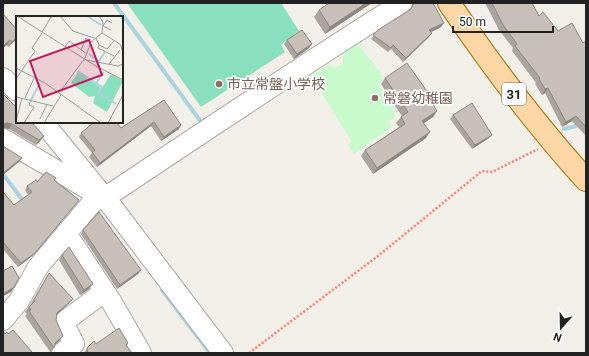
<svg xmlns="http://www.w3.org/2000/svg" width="589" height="356" font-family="Roboto,'Noto Sans JP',sans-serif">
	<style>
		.park { fill: #c8facc }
		.pitch { fill: #88e0be }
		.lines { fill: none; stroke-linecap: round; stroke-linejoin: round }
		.stream { stroke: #aad3df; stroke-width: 4 }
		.minor-casing { stroke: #a9a9a9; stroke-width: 22 }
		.major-casing { stroke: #a06b00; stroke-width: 24 }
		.path { stroke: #fa8072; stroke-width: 2.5; stroke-dasharray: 2 2; stroke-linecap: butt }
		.minor { stroke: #fff; stroke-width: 20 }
		.major { stroke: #fcd6a4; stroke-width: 22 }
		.wall { fill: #aba49e }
		.shaded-wall { fill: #8b8681 }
		.building { fill: #c7bfb8; stroke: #8b8681 }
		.education-dot { fill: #8d6e63; stroke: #fff; stroke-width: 1.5 }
		.labels { text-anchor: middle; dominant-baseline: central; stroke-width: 3.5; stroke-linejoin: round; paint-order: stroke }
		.shield { fill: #fff; stroke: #646464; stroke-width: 1 }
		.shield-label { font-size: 13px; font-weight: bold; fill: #222 }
		.education-label { font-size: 14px; fill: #785e54; stroke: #fff; text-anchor: start }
		.inset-river { fill: none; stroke: #aad3df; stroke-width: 2 }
		.inset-road { fill: none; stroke: #9f9d99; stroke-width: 1 }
		.view { fill: #c2185b; fill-opacity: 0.15; stroke: #c2185b; stroke-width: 2 }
		.inset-edge { fill: none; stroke: #222; stroke-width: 2 }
	</style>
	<rect width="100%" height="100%" fill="#f2efe9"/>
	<!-- park -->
	<path class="park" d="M 357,43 L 383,76 L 380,77 L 383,80 L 378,84 L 394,108 L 392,109 L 396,117 L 389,121 L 392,127 L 354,154 L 348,145 L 352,142 L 311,76 L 328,65 L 335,68 L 343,64 L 343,53 Z"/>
	<!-- pitch -->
	<path class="pitch" d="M 127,3 L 281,3 L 299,31 L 281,45 L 285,52 L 201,107 Z"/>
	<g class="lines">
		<!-- stream -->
		<path class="stream" d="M 114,3 L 201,122 L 204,120
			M 3,4 L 4,3
			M 564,129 L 576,126 L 586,119
			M 3,174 L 24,202
			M 162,290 L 210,353"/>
		<!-- minor casing -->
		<g class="minor-casing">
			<path id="minor" d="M 3,78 L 17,91
				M 43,122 L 113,208 L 223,353
				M 3,139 L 93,192
				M 66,233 L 111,301 L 141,353
				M 3,320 L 19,301 L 38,267 L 91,204 C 100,198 109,195 118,189 C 212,126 306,63 402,3
				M 62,353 L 74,344 L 64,324 L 65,321 L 104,292"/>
		</g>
		<!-- major casing -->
		<g class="major-casing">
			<path id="major" d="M 449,3 C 491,65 535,124 586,180"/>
		</g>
		<!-- path -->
		<path class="path" d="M 249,353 L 378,256 L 482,171 L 492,172 L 538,149"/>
		<!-- minor -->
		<use href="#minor" class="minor"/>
		<!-- major -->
		<use href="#major" class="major"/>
	</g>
	<!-- wall -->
	<path class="wall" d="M 372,3 L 325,34 L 314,17 L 319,10 Z
		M 485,3 L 532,3 L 539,16 L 558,31 L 583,43 L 586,41 L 586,136 L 572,121 L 562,127 L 545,93 L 542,95 L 535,84 L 536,83 L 512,51 L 513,48 L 499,30 Z
		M 3,14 L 17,39 L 8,47 L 7,45 L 3,48 Z
		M 441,27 L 431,32 L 429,37 L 403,62 L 391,49 L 388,52 L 371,39 L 378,30 Z
		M 287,40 L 312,44 L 309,48 L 294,59 L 284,44 Z
		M 385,78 L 431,97 L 429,99 L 437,111 L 433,117 L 424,123 L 426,138 L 373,174 L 361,156 L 365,150 L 399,127 L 396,123 L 401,117 L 402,116 L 381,84 Z
		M 3,94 L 44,136 L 40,141 L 36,145 L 9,129 L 3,128 Z
		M 164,100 L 179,129 L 161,141 L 151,126 L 97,167 L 89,157 L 92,153 L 79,137 L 81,133 L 121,128 Z
		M 453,115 L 489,138 L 472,149 L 450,119 Z
		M 55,180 L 79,200 L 32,256 L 18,267 L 3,249 L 3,192 L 14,205 L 28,195 L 25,190 L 27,186 L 37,182 Z
		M 83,230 L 141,270 L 138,274 L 117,289 L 81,234 Z
		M 62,255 L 89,289 L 80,295 L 59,260 Z
		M 49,273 L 69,303 L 57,315 L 56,320 L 63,336 L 59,341 L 55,345 L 54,348 L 51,353 L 25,316 L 27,314 L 25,312 L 30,305 Z
		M 128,343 L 127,346 L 132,353 L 84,353 L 87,348 L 96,344 Z"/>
	<!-- shaded-wall -->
	<path class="shaded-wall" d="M 366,3 L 372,3 L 325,34 L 330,27 Z
		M 444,23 L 441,27 L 427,34 L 429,30 Z
		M 432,33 L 429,37 L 403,62 L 406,58 Z
		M 17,37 L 17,39 L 8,47 L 12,42 Z
		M 10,40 L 7,45 L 3,48 L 3,46 Z
		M 312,44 L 309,48 L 294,59 L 297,54 Z
		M 548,88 L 545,93 L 542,95 L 545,89 Z
		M 437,111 L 433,117 L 418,127 L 422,121 Z
		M 576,116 L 572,121 L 562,127 L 566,122 Z
		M 154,122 L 151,126 L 97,167 L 100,163 Z
		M 7,123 L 12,124 L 9,129 L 3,128 L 3,124 Z
		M 181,125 L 179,129 L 161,141 L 164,137 Z
		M 430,132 L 426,138 L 373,174 L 377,168 Z
		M 492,135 L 489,138 L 472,149 L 475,145 Z
		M 44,136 L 40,141 L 36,145 L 39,140 Z
		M 22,158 L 19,162 L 3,175 L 3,173 Z
		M 79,200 L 32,256 L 18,267 L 21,263 Z
		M 141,270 L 138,274 L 117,289 L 120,285 Z
		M 93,284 L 89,289 L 80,295 L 84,290 Z
		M 14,287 L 11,292 L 3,296 L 3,294 Z
		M 73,299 L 69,303 L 54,317 L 57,313 Z
		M 63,336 L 59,341 L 53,347 L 55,343 Z"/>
	<!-- building -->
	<path class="building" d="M 329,3 L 366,3 L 330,27 L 319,10 Z
		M 414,3 L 433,3 L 444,23 L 429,30 L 432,33 L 406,58 L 393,45 L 391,48 L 373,35 L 378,30 L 411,9 Z
		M 492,3 L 532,3 L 539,16 L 543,12 L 558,31 L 572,23 L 583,43 L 586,41 L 586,127 L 576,116 L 566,122 L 548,88 L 545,89 L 539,79 L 540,78 L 515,46 L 517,44 L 503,25 Z
		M 3,14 L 17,30 L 17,37 L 12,42 L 10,40 L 3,46 Z
		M 302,30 L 312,44 L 297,54 L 287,40 Z
		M 407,63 L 431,97 L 429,98 L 437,111 L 422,121 L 430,132 L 377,168 L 365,150 L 405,124 L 401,117 L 408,112 L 385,78 Z
		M 3,94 L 17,108 L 17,122 L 31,122 L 44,136 L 39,140 L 12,124 L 7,123 L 3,124 Z
		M 164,100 L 181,125 L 164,137 L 154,122 L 100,163 L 92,152 L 95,150 L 81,133 L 94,122 L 116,122 L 121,128 Z
		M 472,103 L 492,135 L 475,145 L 453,115 Z
		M 3,146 L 22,158 L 3,173 Z
		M 46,172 L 56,178 L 54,180 L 79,200 L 35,253 L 21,263 L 3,242 L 3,192 L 14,205 L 32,192 L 27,186 L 36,180 L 37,182 Z
		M 99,212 L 141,270 L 120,285 L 83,230 Z
		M 69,247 L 93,284 L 84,290 L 62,255 Z
		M 12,266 L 19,278 L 14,287 L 3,294 L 3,271 Z
		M 49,273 L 73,299 L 57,313 L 56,320 L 63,336 L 55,343 L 54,348 L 29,311 L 31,310 L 29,307 L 35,301 L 34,300 Z
		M 119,328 L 128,343 L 126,345 L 132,353 L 88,353 L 87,348 L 94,341 L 96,344 Z
		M 13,330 L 32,352 L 29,353 L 3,353 L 3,331 L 5,334 L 7,332 L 8,334 Z"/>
	<!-- markers -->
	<g class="education-dot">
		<circle cx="219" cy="84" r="4"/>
		<circle cx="375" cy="98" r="4"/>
	</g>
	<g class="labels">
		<!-- shield labels -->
		<rect class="shield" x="502" y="83" width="24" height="22" rx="3"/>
		<g class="shield-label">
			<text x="514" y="94">31</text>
		</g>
		<!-- education labels -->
		<g class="education-label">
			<text x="227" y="84">市立常盤小学校</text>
			<text x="383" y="98">常磐幼稚園</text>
		</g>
	</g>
	<!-- overview -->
	<g transform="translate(16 16)">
		<rect width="107" height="107" fill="#f2efe9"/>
		<path d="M 62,56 L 84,71 L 83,77 L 95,58 L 107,65 L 91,96 L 77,87 L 79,80 L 73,81 L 55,67 Z" fill="#88e0be"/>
		<path class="inset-river" d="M 71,0 L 85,9M 73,38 L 83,45 L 89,36M 62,55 L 86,71 L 82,77 L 100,88M 80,67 L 88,56M 15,84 L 24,67"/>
		<path class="inset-road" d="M 1,0 L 78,49 L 107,64M 44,0 L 57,15 L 78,22M 95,14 L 87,10 L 91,4 L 96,7M 26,16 L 35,1 L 41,0M 86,17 L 104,28 L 107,36M 80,22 L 83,29 L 82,32 L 98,40M 83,29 L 91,33 L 98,25M 49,31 L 53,25 L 71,38M 65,34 L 70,22 L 75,26M 70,44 L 102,50 L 107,48M 93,48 L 104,34M 0,52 L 29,67 L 85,107M 0,63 L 19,35 L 16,32 L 26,17M 43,77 L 69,42 L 75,26 L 86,17 L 87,6 L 83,0M 0,81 L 37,90M 9,82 L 18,62M 24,103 L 31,88M 0,105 L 6,82M 8,107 L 18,91 L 13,89 L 15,85M 28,107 L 45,79M 92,107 L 107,79"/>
		<path class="view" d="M 73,24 L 86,59 L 27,81 L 14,45 Z"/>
		<rect width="107" height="107" class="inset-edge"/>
	</g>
	<!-- border -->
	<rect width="589" height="356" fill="none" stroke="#222222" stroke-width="8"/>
	<!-- north arrow -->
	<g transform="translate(561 328) rotate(200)" stroke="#ffffff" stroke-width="3" paint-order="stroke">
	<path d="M0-3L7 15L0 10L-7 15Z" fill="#222222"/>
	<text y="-6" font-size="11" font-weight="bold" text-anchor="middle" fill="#222222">N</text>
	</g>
	<!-- scale -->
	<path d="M453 26v6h100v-6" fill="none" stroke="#222222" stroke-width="2"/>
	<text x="459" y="26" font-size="12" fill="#222222" stroke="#ffffff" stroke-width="3" paint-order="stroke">50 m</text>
</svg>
